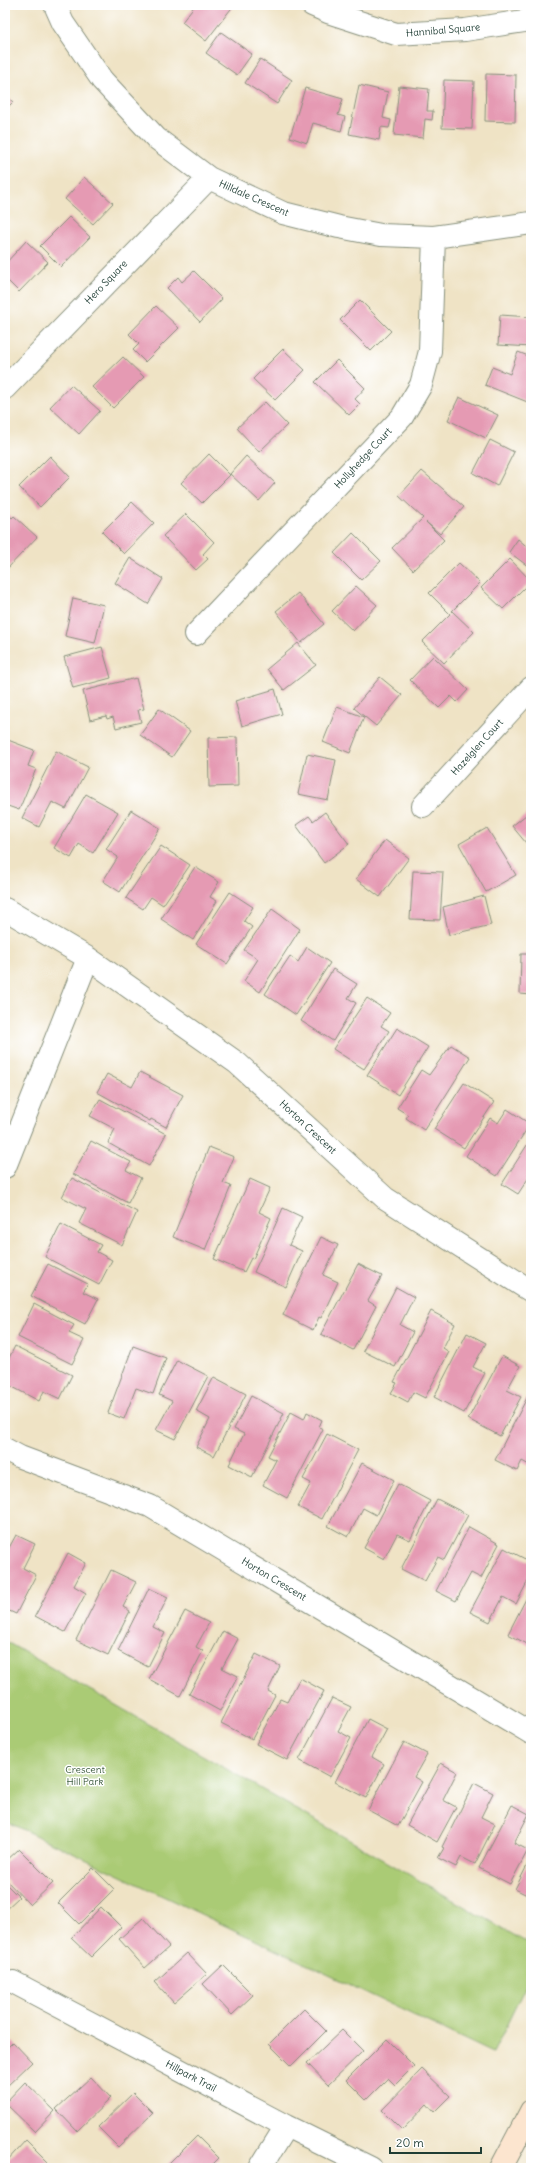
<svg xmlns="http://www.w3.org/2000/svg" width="536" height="2173" font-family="Delius,sans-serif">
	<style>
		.green { fill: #aacb74; stroke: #648454 }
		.building { fill: #e59ab3 }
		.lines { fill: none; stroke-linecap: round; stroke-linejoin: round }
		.street-casing { stroke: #87907c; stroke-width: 24 }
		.secondary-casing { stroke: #87907c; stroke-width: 24 }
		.street { stroke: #fff; stroke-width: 22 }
		.secondary { stroke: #fce5cf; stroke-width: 22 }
		.labels { text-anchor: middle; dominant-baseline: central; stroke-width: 3; stroke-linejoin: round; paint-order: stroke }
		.street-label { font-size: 10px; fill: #1f3d34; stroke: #fff }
		.park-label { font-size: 10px; fill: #426044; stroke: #fff }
	</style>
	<rect width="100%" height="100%" fill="#fff"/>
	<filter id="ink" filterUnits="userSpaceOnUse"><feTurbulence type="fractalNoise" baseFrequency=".025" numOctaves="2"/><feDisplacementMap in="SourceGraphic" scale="8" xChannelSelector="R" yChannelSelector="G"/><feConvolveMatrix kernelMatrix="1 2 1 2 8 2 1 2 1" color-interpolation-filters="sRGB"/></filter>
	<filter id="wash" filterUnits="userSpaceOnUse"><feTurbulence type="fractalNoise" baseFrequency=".012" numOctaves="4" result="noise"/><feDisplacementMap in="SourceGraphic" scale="16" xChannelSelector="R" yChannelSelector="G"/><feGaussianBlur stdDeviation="0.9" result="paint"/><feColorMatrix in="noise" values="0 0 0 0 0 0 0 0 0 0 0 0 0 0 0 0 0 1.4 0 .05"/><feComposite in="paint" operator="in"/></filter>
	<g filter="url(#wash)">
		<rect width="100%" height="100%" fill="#efe3c5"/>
		<!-- green -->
		<path class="green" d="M 5,1641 L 531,1945 L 531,1975 L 493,2053 L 5,1821 Z"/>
		<g id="blocks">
			<!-- building -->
			<path class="building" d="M 195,5 L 234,5 L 206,41 L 182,22 Z
				M 221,32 L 252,54 L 237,75 L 206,53 Z
				M 260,59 L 292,80 L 277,104 L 245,83 Z
				M 486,74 L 516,75 L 515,122 L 485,121 Z
				M 444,80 L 474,81 L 472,129 L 442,128 Z
				M 359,85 L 388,92 L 383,118 L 391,120 L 389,128 L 381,127 L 379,140 L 349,134 Z
				M 399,86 L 429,89 L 427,111 L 433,111 L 432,120 L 425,119 L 423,138 L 394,135 Z
				M 305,88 L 343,99 L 338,115 L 345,117 L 341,131 L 313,123 L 307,143 L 290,137 Z
				M 5,95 L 13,102 L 5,110 Z
				M 84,177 L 113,203 L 93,224 L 65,199 Z
				M 69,217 L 90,237 L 61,267 L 40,246 Z
				M 26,241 L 48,262 L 19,292 L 5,278 L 5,264 Z
				M 194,271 L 222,299 L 200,322 L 167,288 L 178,277 L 182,282 Z
				M 360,300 L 391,331 L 371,351 L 340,320 Z
				M 156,306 L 179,328 L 145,362 L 133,350 L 139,344 L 129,334 Z
				M 500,315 L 531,317 L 531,347 L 498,345 Z
				M 283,349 L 305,370 L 275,400 L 253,379 Z
				M 518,352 L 531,357 L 530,403 L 485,385 L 492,367 L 510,374 Z
				M 123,357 L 144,377 L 113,408 L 92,387 Z
				M 337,360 L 365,388 L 355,399 L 360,404 L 349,415 L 315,382 Z
				M 71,385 L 100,411 L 79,434 L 50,407 Z
				M 459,397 L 498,415 L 486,438 L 448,420 Z
				M 265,402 L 287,425 L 259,452 L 237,428 Z
				M 490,440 L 514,452 L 497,486 L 473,473 Z
				M 209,454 L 230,475 L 202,503 L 181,483 Z
				M 50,456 L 70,477 L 40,507 L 19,487 Z
				M 246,456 L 275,483 L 259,501 L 230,474 Z
				M 422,471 L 464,507 L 440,534 L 426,522 L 444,540 L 413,570 L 392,548 L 423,518 L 399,496 Z
				M 132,502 L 154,523 L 124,554 L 102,532 Z
				M 5,512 L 12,518 L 14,516 L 37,537 L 7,569 L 5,567 Z
				M 186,514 L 214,542 L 203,554 L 208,559 L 196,570 L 163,536 Z
				M 353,533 L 381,561 L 361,580 L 334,553 Z
				M 518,539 L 531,550 L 531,564 L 529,567 L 509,552 Z
				M 130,558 L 163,579 L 148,604 L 115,583 Z
				M 510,559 L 531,581 L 503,609 L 481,588 Z
				M 459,563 L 480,583 L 452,611 L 474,632 L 444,663 L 422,642 L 450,614 L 429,593 Z
				M 356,586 L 377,605 L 353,631 L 332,611 Z
				M 298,593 L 324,624 L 301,643 L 276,611 Z
				M 73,598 L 104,605 L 95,643 L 65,636 Z
				M 298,643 L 316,665 L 284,690 L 267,669 Z
				M 102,647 L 111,678 L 73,688 L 64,657 Z
				M 433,656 L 468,690 L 457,702 L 451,696 L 439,708 L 410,680 Z
				M 380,677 L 402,695 L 376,726 L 354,708 Z
				M 136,678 L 144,709 L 138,710 L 141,722 L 116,728 L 113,717 L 107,719 L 106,716 L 90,720 L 83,691 Z
				M 275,689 L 282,714 L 242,726 L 235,701 Z
				M 337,707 L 364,717 L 350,753 L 323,742 Z
				M 159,709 L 190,731 L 172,757 L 140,735 Z
				M 237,737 L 238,786 L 209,787 L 208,738 Z
				M 8,740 L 34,750 L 28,766 L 36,769 L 19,810 L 5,805 L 5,748 Z
				M 56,751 L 88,767 L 66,809 L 52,802 L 39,827 L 22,818 Z
				M 307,754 L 336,760 L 328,800 L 298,794 Z
				M 86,794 L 118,812 L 93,853 L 79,844 L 71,858 L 54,848 Z
				M 131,810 L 160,828 L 120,892 L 103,881 L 118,857 L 106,849 Z
				M 531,811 L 531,849 L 512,826 Z
				M 325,812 L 349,844 L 324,863 L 296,825 L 309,816 L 313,821 Z
				M 487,828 L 516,875 L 486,892 L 459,844 Z
				M 385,840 L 409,858 L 380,897 L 356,879 Z
				M 161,846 L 190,865 L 163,905 L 151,897 L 143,909 L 126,898 Z
				M 195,867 L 219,882 L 210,897 L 217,901 L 193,940 L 161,919 Z
				M 413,871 L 443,872 L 440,920 L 410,919 Z
				M 230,892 L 253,907 L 244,921 L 252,927 L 227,964 L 196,944 Z
				M 484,896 L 491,925 L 449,935 L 443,907 Z
				M 272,909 L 300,929 L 260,992 L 244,981 L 258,959 L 244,950 Z
				M 307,947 L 330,963 L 296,1015 L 265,994 L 290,956 L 298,962 Z
				M 521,954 L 531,954 L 531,995 L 520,994 Z
				M 333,969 L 357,984 L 348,998 L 356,1003 L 333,1041 L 301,1021 Z
				M 367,998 L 390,1013 L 381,1026 L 389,1031 L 364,1069 L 333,1049 Z
				M 397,1028 L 428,1047 L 398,1095 L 367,1075 Z
				M 451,1045 L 470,1057 L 424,1130 L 406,1118 L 408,1115 L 397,1108 L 421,1070 L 429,1075 Z
				M 140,1072 L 183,1095 L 166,1127 L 151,1119 L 150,1121 L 97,1092 L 107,1074 L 132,1087 Z
				M 464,1083 L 494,1102 L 464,1148 L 434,1129 Z
				M 100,1099 L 166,1134 L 149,1166 L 108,1143 L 115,1129 L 90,1116 Z
				M 507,1109 L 530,1124 L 497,1176 L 466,1156 L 490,1118 L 498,1123 Z
				M 531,1139 L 531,1174 L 518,1194 L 502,1184 Z
				M 91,1141 L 131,1162 L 126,1170 L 141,1178 L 128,1203 L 73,1174 Z
				M 209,1147 L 234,1157 L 223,1183 L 231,1186 L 205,1250 L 173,1237 Z
				M 72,1178 L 137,1212 L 122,1245 L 79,1223 L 86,1209 L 62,1197 Z
				M 250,1179 L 270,1188 L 259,1212 L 271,1218 L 253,1259 L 251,1258 L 244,1272 L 214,1259 Z
				M 283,1208 L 302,1217 L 289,1245 L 302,1251 L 286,1287 L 254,1272 Z
				M 61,1224 L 101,1245 L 97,1252 L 112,1260 L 99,1285 L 45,1257 Z
				M 321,1237 L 338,1245 L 323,1275 L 338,1282 L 321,1318 L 319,1317 L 313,1330 L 283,1315 Z
				M 48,1264 L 88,1284 L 83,1292 L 98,1299 L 85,1324 L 31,1296 Z
				M 358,1264 L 382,1276 L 368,1301 L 376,1306 L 353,1350 L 321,1334 Z
				M 396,1287 L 414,1297 L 400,1325 L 413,1332 L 395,1367 L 363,1351 Z
				M 34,1304 L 74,1325 L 69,1333 L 84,1340 L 72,1364 L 18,1337 Z
				M 431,1311 L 455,1324 L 443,1348 L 449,1352 L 425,1398 L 413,1392 L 408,1402 L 391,1393 L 397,1383 L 394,1382 Z
				M 467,1333 L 486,1343 L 473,1367 L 485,1373 L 464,1413 L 434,1397 Z
				M 15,1346 L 72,1375 L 60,1399 L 44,1391 L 39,1401 L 5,1383 L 5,1366 Z
				M 133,1346 L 166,1358 L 153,1394 L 136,1388 L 124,1419 L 108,1413 Z
				M 502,1356 L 520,1366 L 507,1390 L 521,1397 L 500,1436 L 468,1419 Z
				M 177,1360 L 208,1376 L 175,1439 L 156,1430 L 172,1401 L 159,1395 Z
				M 214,1377 L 246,1394 L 214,1456 L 196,1447 L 210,1419 L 196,1411 Z
				M 531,1390 L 531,1466 L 522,1461 L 517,1471 L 495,1460 Z
				M 251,1396 L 284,1413 L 252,1477 L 229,1465 L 244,1434 L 234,1429 Z
				M 291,1412 L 304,1419 L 307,1412 L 322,1420 L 319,1427 L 323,1429 L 287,1498 L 263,1485 L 276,1460 L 268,1456 Z
				M 327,1434 L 358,1450 L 322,1519 L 298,1507 L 311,1483 L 303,1479 Z
				M 362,1463 L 394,1480 L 376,1515 L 363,1508 L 348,1537 L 328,1526 Z
				M 398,1484 L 430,1501 L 410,1540 L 397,1534 L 384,1559 L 364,1548 Z
				M 437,1499 L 468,1515 L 444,1560 L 438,1557 L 425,1581 L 401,1569 Z
				M 469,1527 L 499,1544 L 481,1578 L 471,1573 L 456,1601 L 436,1591 Z
				M 16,1535 L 35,1544 L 23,1568 L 36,1575 L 16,1614 L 5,1609 L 5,1555 Z
				M 504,1548 L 531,1562 L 531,1575 L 516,1604 L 503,1597 L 490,1622 L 470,1612 Z
				M 68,1553 L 86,1563 L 74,1586 L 86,1593 L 65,1632 L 35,1616 Z
				M 111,1570 L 136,1582 L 123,1607 L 130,1611 L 108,1655 L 76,1640 Z
				M 149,1588 L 168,1597 L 153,1627 L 165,1633 L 148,1667 L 118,1651 Z
				M 531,1589 L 531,1646 L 508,1634 Z
				M 185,1611 L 209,1623 L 196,1647 L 203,1651 L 180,1696 L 149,1679 Z
				M 223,1631 L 238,1639 L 222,1668 L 238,1676 L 220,1711 L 189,1694 Z
				M 256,1654 L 280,1666 L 268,1691 L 275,1695 L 252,1739 L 221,1723 Z
				M 300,1678 L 324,1691 L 287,1760 L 256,1744 L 280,1699 L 287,1702 Z
				M 332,1698 L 351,1707 L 338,1731 L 351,1738 L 330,1777 L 299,1760 Z
				M 368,1719 L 387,1729 L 372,1757 L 384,1764 L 366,1798 L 335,1782 Z
				M 404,1742 L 427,1754 L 414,1777 L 422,1782 L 398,1826 L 368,1810 Z
				M 441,1763 L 457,1772 L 443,1800 L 456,1807 L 437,1842 L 407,1825 Z
				M 474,1783 L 493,1793 L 481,1817 L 495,1824 L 475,1864 L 461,1857 L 456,1867 L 438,1858 L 444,1848 L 442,1847 Z
				M 512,1805 L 529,1814 L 514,1843 L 528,1850 L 510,1884 L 479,1868 Z
				M 19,1849 L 53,1883 L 30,1905 L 5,1879 L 5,1862 Z
				M 531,1858 L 531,1897 L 515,1889 Z
				M 93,1868 L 114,1889 L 79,1924 L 58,1903 Z
				M 5,1883 L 19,1897 L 5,1910 Z
				M 101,1907 L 121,1927 L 91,1957 L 71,1938 Z
				M 143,1918 L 169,1947 L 145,1968 L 119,1939 Z
				M 187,1953 L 207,1974 L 174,2003 L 155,1982 Z
				M 223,1965 L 253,1995 L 232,2015 L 203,1984 Z
				M 304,2009 L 326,2031 L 291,2066 L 269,2044 Z
				M 342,2030 L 363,2051 L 328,2085 L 307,2063 Z
				M 387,2039 L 414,2066 L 395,2085 L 388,2078 L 366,2100 L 346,2080 Z
				M 13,2042 L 32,2062 L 5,2088 L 5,2050 Z
				M 422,2069 L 450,2096 L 434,2112 L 427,2104 L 402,2130 L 382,2110 Z
				M 91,2077 L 111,2098 L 77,2131 L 56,2109 Z
				M 25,2082 L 55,2111 L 35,2132 L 5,2103 Z
				M 133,2093 L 153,2113 L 118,2147 L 98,2127 Z
				M 197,2136 L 219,2158 L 209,2168 L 174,2168 L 169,2164 Z
				M 26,2140 L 54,2168 L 11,2168 L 5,2163 Z"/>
		</g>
	</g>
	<g filter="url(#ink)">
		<use href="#blocks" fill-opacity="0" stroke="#87907c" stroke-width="1"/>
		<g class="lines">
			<!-- street casing -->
			<g class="street-casing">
				<path id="street" d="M 55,5 L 63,23 L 102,80 L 156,138 L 209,178 L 283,213 L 339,227 L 381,235 L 434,237 L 531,223
					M 312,5 L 328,12 L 396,34 L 465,30 L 531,20
					M 5,388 L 209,178
					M 196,634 L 402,417 L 421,385 L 430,351 L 434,237
					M 423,806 L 531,688
					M 5,909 L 88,958 L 237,1063 L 385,1198 L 531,1291
					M 5,1167 L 88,958
					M 5,1449 L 20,1457 L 150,1506 L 531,1733
					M 13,1982 L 286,2126 L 371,2168
					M 260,2168 L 286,2126"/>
			</g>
			<!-- secondary casing -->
			<g class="secondary-casing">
				<path id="secondary" d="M 501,2168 L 531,2111"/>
			</g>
			<!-- street -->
			<use href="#street" class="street"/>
			<!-- secondary -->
			<use href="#secondary" class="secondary"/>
		</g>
	</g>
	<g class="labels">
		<!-- street labels -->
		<g class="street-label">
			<text transform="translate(443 30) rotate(-5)">Hannibal Square</text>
			<text transform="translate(254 198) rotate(24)">Hilldale Crescent</text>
			<text transform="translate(106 282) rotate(-46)">Hero Square</text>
			<text transform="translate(363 458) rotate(-47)">Hollyhedge Court</text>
			<text transform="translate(477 747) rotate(-48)">Hazelglen Court</text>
			<text transform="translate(308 1127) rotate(43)">Horton Crescent</text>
			<text transform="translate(274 1579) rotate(31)">Horton Crescent</text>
			<text transform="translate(191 2076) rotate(28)">Hillpark Trail</text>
		</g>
		<!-- park labels -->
		<g class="park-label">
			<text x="85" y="1769">Crescent<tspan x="85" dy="12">Hill Park</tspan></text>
		</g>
	</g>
	<!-- margin -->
	<rect width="536" height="2173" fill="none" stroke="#fff" stroke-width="20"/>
	<!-- scale -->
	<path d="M390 2147v6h91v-6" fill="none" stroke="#1f3d34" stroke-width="2"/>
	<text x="396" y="2147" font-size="12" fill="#1f3d34" stroke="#ffffff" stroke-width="3" paint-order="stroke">20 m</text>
</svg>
